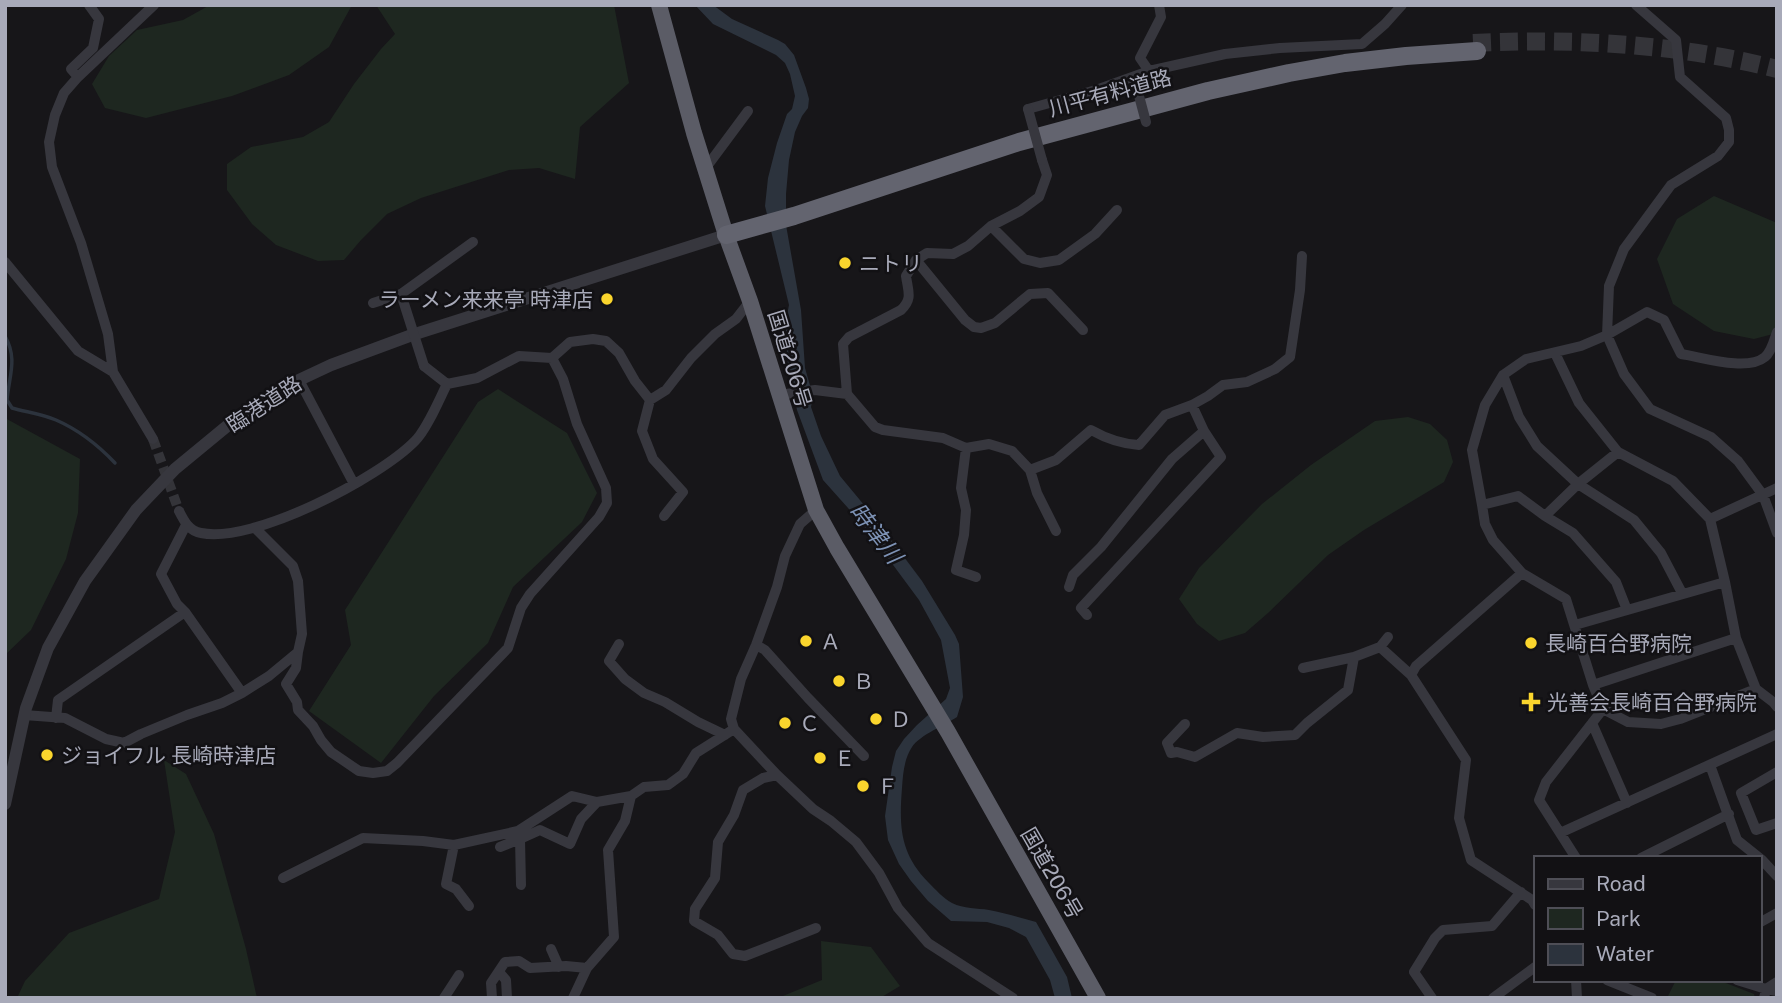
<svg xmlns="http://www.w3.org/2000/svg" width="1782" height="1003" font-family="'Public Sans','Noto Sans JP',sans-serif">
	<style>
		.green { fill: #1e2720 }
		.water { fill: #2c333d }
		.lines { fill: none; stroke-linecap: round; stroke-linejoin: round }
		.stream { stroke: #2c333d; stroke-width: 3.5 }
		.minor-tunnel { stroke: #343439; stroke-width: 10; stroke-dasharray: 10 5; stroke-linecap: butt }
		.motorway-tunnel { stroke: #343439; stroke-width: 18; stroke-dasharray: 18 9; stroke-linecap: butt }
		.minor { stroke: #37373e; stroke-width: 10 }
		.tertiary { stroke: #37373e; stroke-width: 12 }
		.trunk { stroke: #5b5c66; stroke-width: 16 }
		.motorway { stroke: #63646f; stroke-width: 18 }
		.minor-bridge { stroke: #37373e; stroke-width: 10 }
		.poi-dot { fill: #fad52d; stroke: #121114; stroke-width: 2.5 }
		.labels { text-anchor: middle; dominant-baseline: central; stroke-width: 5; stroke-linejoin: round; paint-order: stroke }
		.street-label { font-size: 21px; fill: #a8aab9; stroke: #121114 }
		.poi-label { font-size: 21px; fill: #a8aab9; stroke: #121114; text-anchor: start }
		.water-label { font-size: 23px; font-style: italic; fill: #7d92b5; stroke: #121114 }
	</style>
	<rect width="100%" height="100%" fill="#171619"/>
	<!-- green -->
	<path class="green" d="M 210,5 L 352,5 L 329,47 L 289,75 L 232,96 L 146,118 L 105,108 L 92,84 L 109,56 L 137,30 L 183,20 Z
		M 376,5 L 614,5 L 629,83 L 580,127 L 575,179 L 539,168 L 509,170 L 421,198 L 387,214 L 361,240 L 344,260 L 318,261 L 276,245 L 252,224 L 227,190 L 227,164 L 251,147 L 303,137 L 329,122 L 354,84 L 381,49 L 395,34 Z
		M 1714,196 L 1777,223 L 1777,333 L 1754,339 L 1714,331 L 1673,304 L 1657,259 L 1677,219 Z
		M 498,389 L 567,433 L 597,493 L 582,522 L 513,587 L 488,643 L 434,696 L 381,763 L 309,711 L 351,645 L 345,610 L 478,402 Z
		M 1408,417 L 1430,424 L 1447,440 L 1453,462 L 1444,482 L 1364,530 L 1328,555 L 1268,613 L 1245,633 L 1219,641 L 1197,624 L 1179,599 L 1199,568 L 1262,504 L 1311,465 L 1375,421 Z
		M 5,418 L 80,459 L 78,513 L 66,559 L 31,630 L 5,655 Z
		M 164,760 L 186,774 L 214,834 L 246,949 L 257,998 L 17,998 L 25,981 L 69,933 L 159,899 L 175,832 Z
		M 821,941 L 871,947 L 900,986 L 880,998 L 778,998 L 822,980 Z
		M 1676,980 L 1718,980 L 1754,994 L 1755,998 L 1667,998 Z"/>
	<!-- water -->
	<path class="water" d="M 695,5 L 713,5 L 732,19 L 778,40 L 785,44 L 794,55 L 806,88 L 809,99 L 808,108 L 802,116 L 795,132 L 789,160 L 786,194 L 786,225 L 801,310 L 805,368 L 813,396 L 811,407 L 821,436 L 840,476 L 874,517 L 922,581 L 955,635 L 959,644 L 963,697 L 957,717 C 945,725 920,735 912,747 C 904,759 903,774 902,788 C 899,827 900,853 928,882 C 936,890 943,898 952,903 C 964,909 977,908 989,910 C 1005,913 1021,918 1036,922 L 1067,977 L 1072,998 L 1055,998 L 1050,980 L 1026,937 L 1009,928 L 987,922 L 951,921 L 928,901 L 911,881 L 899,864 L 888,840 L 885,816 L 892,767 L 896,751 L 904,739 L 917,725 L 946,699 L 950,688 L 941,640 L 919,600 L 865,527 L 823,480 L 797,410 L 788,368 L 785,325 L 789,305 L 765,206 L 768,178 L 777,143 L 787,114 L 792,109 L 795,96 L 790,74 L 785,63 L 776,55 L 713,24 Z"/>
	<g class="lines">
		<!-- stream -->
		<path class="stream" d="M 5,336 C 18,359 9,376 7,400 L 12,408 C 26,412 42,414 56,420 C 79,430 98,445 115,463"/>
		<!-- minor-tunnel -->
		<path class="minor-tunnel" d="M 153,439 L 179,511"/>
		<!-- motorway-tunnel -->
		<path class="motorway-tunnel" d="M 1473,43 C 1575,38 1678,44 1777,69"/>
		<!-- minor -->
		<path class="minor" d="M 1159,5 L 1161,17 L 1140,58 L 1149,71 L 1225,54 L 1280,48 L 1362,44 L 1385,24 L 1402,5
			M 1636,5 L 1676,40 L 1680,77 L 1726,118 L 1729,130 L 1729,142 L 1718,156 L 1671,185 L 1624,249 L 1609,286 L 1607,335 L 1624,374 L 1650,409 L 1711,437 L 1738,461 L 1763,495 L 1777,533
			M 78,77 L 71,69 L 93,48 L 99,19 L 89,5
			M 1028,109 L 1096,90 L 1149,71
			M 1042,160 L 1047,175 L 1039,197 L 1020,211 L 991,226 L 968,246 L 953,254 L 927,253 L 916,260 L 906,276 C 908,291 913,299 901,310 L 849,337 L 843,344 L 847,394 L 875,427 L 883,430 L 943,438 L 966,448 L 989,444 L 1012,451 L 1030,470 L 1056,460 L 1091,430 C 1107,439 1121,444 1139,445 L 1165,415 L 1192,405 L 1208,396 L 1223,385 L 1247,382 L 1275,369 L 1290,357 L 1300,290 L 1302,256
			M 705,169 L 748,111
			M 991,226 L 1024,259 L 1040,263 L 1059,260 L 1095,234 L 1117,210
			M 916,260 L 965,320 L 974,327 L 981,328 L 995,323 L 1030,294 L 1048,293 L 1083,330
			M 5,262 L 78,351 L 113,372
			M 373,303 L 401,294 L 473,242
			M 1555,353 L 1579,403 L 1618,452 L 1673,481 L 1710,519 L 1725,582 L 1736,638 L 1756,689 L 1773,702 L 1777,707
			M 424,366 L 447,384
			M 1503,375 L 1519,417 L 1537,446 L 1578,484 L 1634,520 L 1661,553 L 1682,593
			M 299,380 L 354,484
			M 779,395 L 815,390 L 847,394
			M 650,400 L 642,431 L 653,459 L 683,492 L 664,516
			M 153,439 L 113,372 L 108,334 L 81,243 L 52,167 L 49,142 L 55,115 L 64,93 L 78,77 L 154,5
			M 966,448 L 961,488 L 966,510 L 964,535 L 956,570 L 976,577
			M 1618,452 L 1578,484 L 1545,516 L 1518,496 L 1482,505 L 1485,524 L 1493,540 L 1522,573 L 1566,599 L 1593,685 L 1603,709 L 1628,722 L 1661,724 L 1680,719 L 1756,689
			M 1030,470 L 1037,493 L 1056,531
			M 1482,505 L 1472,450 L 1485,405 L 1503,375 L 1526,359 L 1581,346 L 1607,335 L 1647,312 L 1664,320 L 1681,354 C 1702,357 1747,372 1765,357 C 1772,351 1774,340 1777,332
			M 816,510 L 800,524 L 785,556 L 777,587 L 756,645 L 741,679 L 731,719 L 734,729 L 777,775 L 813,809 L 831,821 L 856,842 L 879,873 L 898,908 L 928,943 L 1013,998
			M 179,511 C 184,521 189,531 201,533 C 253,544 379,478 415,441 C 427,429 439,400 447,384 L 477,378 L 519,356 L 552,358 L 570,342 L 593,339 L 606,341 L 619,353 L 635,381 L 650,400 L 666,390 L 691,358 L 715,334 L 736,319 L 750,301
			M 1545,516 L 1573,533 L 1616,582 L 1627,610
			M 1710,519 L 1777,488
			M 186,525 L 161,574 L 177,604 L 185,612 L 242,693
			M 1522,573 L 1416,666 L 1411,675 L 1466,760 L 1459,818 L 1471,860 L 1532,900 L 1535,905
			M 1069,587 L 1073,575 L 1101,547 L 1172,459 L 1204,431
			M 1087,615 L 1081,608 L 1221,457 L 1204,431 L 1192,405
			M 1575,625 L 1725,582
			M 619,644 L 609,661 L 625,679 L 644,693 L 665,702 L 698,722 L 725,735
			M 756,645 L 765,650 L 808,698 L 864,756
			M 1380,647 L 1411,675
			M 298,652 L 296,668 L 286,684 L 297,702 L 298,710 L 313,726 L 321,740 L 331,752 L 359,771 L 373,773 L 387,771 L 397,763 L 508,648 L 521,608 L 530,594 L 599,517 L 607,503 L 606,488 L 577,424 L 563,379 L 552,358
			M 1303,668 L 1354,657 L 1380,647 L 1388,637
			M 1593,685 L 1736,638
			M 24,715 L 65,718 L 106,739 L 124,743 L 141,734 L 187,715 L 222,703 L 242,693 L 269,676 L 298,652 L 302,634 L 298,581 L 293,566 L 255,528
			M 56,718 L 58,700 L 185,612
			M 1592,723 L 1627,803
			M 1185,724 L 1167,743 L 1171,753 L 1177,752 L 1195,757 L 1237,733 L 1263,737 L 1295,735 L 1307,723 L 1348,690 L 1354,657
			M 1710,765 L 1737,840 L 1762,860 L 1777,876
			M 1777,772 L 1741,793 L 1756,830 L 1777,823
			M 777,775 L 763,778 L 743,790 L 734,815 L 718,842 L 715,878 L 695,909 L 694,921 L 718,935 L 733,954 L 745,956 L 816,928
			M 1560,833 L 1777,734
			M 500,847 L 520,839
			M 1576,858 L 1539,800 L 1546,782 L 1603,709
			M 1641,858 L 1729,814
			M 283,878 L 363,838 L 423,841 L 454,845
			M 521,885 L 520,839 L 540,830 L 570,844 L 581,819 L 597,802
			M 469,906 L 456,889 L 446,884 L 454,845 L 518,831 L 572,796 L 597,802 L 631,796
			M 1759,923 L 1777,913
			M 551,949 L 559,967
			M 499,972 L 506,980 L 507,998
			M 1576,980 L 1577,998
			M 1607,980 L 1652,998
			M 1737,980 L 1766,989 L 1777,991
			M 444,998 L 459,975
			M 492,998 L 491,983 L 505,962 L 519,961 L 530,968 L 566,966 L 587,968
			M 573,998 L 587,968 L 614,937 L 608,850 L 625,821 L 631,796 L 644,787 L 668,785 L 683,774 L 696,753 L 734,729
			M 1432,998 L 1414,972 L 1435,938 L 1443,930 L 1492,926 L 1521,892
			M 1493,998 L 1535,967
			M 1764,998 L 1766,989 L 1777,982"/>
		<!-- tertiary -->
		<path class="tertiary" d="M 5,804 L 26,708 L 48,648 L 85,581 L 136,510 L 175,469 L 232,422 L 299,380 L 331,365 L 412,335 L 726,235"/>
		<!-- trunk -->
		<path class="trunk" d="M 659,5 L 694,133 L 726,235 L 750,301 L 816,510 L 837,548 L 948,732 L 1098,998"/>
		<!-- motorway -->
		<path class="motorway" d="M 726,235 L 794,216 L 1019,142 L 1208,91 L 1289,73 L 1345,63 L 1406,56 L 1477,51"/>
		<!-- minor-bridge -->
		<path class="minor-bridge" d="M 1135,81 L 1146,122
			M 1028,109 L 1042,160
			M 401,294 L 424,366"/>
	</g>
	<!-- markers -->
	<g class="poi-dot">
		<circle cx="845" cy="263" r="7"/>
		<circle cx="607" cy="299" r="7"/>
		<circle cx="806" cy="641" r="7"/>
		<circle cx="1531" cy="643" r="7"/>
		<circle cx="839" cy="681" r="7"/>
		<path d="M1527.5 691.5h7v7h7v7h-7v7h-7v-7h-7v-7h7z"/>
		<circle cx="876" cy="719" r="7"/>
		<circle cx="785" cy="723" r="7"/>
		<circle cx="47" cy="755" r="7"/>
		<circle cx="820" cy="758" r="7"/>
		<circle cx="863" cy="786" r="7"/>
	</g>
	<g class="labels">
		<!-- street labels -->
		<g class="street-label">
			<text transform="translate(1110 93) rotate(-15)">川平有料道路</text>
			<text transform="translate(790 359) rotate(73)">国道206号</text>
			<text transform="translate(264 404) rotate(-33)">臨港道路</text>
			<text transform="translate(1052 873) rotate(60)">国道206号</text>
		</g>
		<!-- poi labels -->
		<g class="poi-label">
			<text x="859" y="263">ニトリ</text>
			<text x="593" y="299" text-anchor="end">ラーメン来来亭 時津店</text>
			<text x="820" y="641">Ａ</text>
			<text x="1545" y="643">長崎百合野病院</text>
			<text x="853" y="681">Ｂ</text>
			<text x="1547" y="702">光善会長崎百合野病院</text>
			<text x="890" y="719">Ｄ</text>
			<text x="799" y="723">Ｃ</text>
			<text x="61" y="755">ジョイフル 長崎時津店</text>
			<text x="834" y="758">Ｅ</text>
			<text x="877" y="786">Ｆ</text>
		</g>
		<!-- water labels -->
		<g class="water-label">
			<text transform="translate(876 533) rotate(52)">時津川</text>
		</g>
	</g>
	<!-- border -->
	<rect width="1782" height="1003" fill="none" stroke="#a8aab9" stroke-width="14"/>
	<!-- legend -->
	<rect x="1534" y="856" width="228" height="126" fill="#121114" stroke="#4e4e56" stroke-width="2"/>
	<rect x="1548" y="879" width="35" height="10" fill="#37373e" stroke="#4e4e56" stroke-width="2"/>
	<text x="1596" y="891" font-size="21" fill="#a8aab9">Road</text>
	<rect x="1548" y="908" width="35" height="21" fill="#1e2720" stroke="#4e4e56" stroke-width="2"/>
	<text x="1596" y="926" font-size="21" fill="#a8aab9">Park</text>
	<rect x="1548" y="944" width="35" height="21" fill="#2c333d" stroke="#4e4e56" stroke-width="2"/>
	<text x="1596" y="961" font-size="21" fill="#a8aab9">Water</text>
</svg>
